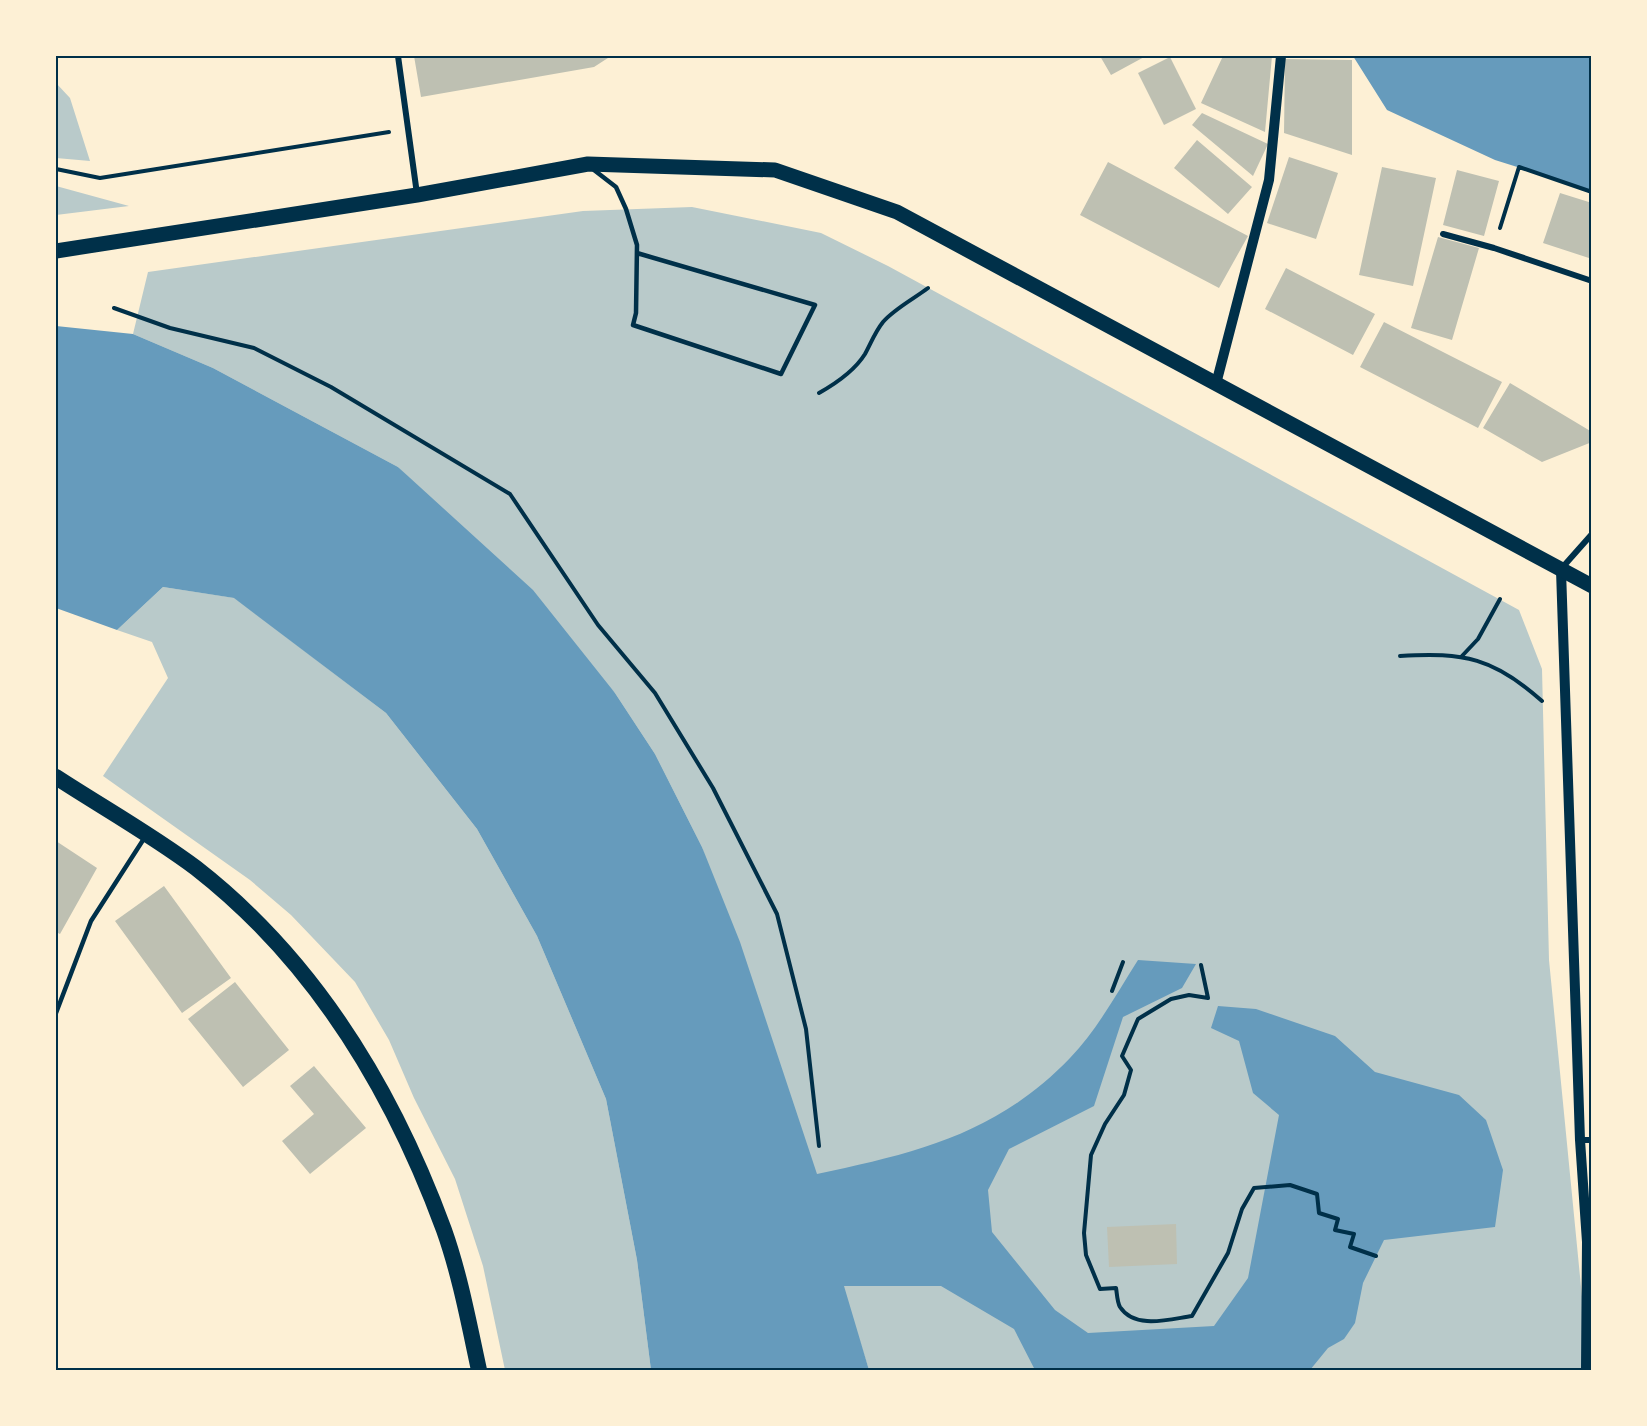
<svg xmlns="http://www.w3.org/2000/svg" width="1647" height="1426" font-family="Arial,sans-serif">
	<style>
		.green { fill: #b9caca }
		.water { fill: #669bbc }
		.building { fill: #bec0b2 }
		.lines { fill: none; stroke-linecap: round; stroke-linejoin: round }
		.path { stroke: #003049; stroke-width: 4 }
		.service { stroke: #003049; stroke-width: 4.5 }
		.minor { stroke: #003049; stroke-width: 6 }
		.tertiary { stroke: #003049; stroke-width: 10 }
		.primary { stroke: #003049; stroke-width: 15 }
		.trunk { stroke: #003049; stroke-width: 16 }
		.neatline { fill: none; stroke: #003049; stroke-width: 2 }
	</style>
	<rect width="100%" height="100%" fill="#fdf0d5"/>
	<!-- green -->
	<path class="green" d="M 56,83 L 70,98 L 90,161 L 56,158 Z
		M 56,186 L 129,206 L 56,215 Z
		M 692,207 L 821,233 L 888,266 L 1519,610 L 1542,669 L 1549,960 L 1583,1307 L 1582,1370 L 869,1370 L 702,847 L 655,754 L 615,693 L 398,467 L 213,368 L 133,334 L 148,272 L 583,211 Z
		M 163,587 L 235,598 L 386,713 L 477,829 L 537,936 L 606,1099 L 637,1260 L 651,1370 L 505,1370 L 483,1266 L 455,1179 L 414,1098 L 389,1040 L 355,982 L 291,915 L 250,880 L 103,776 L 168,678 L 152,642 L 117,630 Z"/>
	<!-- water -->
	<path class="water" d="M 1353,56 L 1591,56 L 1591,190 L 1495,160 L 1387,110 Z
		M 56,326 L 133,334 L 213,368 L 398,467 L 533,590 L 615,693 L 655,754 L 702,847 L 740,942 L 817,1174 C 916,1153 997,1134 1070,1058 C 1097,1030 1117,993 1138,960 L 1196,964 L 1182,988 L 1123,1017 L 1094,1106 L 1009,1149 L 988,1190 L 992,1232 L 1055,1310 L 1088,1333 L 1214,1326 L 1248,1278 L 1279,1115 L 1253,1093 L 1239,1041 L 1211,1028 L 1218,1006 L 1256,1009 L 1335,1036 L 1375,1072 L 1459,1095 L 1486,1120 L 1503,1170 L 1495,1227 L 1384,1240 L 1363,1283 L 1355,1323 L 1344,1339 L 1328,1348 L 1310,1370 L 1035,1370 L 1014,1329 L 941,1286 L 844,1286 L 869,1370 L 651,1370 L 637,1260 L 606,1099 L 537,936 L 477,829 L 386,713 L 234,598 L 163,587 L 117,630 L 56,608 Z"/>
	<!-- building -->
	<path class="building" d="M 414,56 L 611,56 L 594,67 L 421,97 Z
		M 1100,56 L 1146,56 L 1111,75 Z
		M 1223,56 L 1272,56 L 1265,132 L 1201,103 Z
		M 1170,57 L 1196,109 L 1164,125 L 1138,73 Z
		M 1285,59 L 1352,60 L 1352,155 L 1284,133 Z
		M 1202,113 L 1268,144 L 1253,176 L 1192,125 Z
		M 1197,140 L 1252,187 L 1228,214 L 1174,168 Z
		M 1289,157 L 1338,173 L 1316,239 L 1267,223 Z
		M 1108,162 L 1248,236 L 1219,288 L 1080,215 Z
		M 1382,167 L 1436,178 L 1413,286 L 1359,275 Z
		M 1457,170 L 1499,181 L 1484,236 L 1443,225 Z
		M 1560,193 L 1592,203 L 1592,259 L 1543,243 Z
		M 1438,237 L 1479,248 L 1452,340 L 1411,328 Z
		M 1286,268 L 1375,314 L 1353,355 L 1265,309 Z
		M 1384,322 L 1502,382 L 1478,428 L 1360,367 Z
		M 1510,383 L 1592,432 L 1592,442 L 1542,462 L 1483,428 Z
		M 56,841 L 97,868 L 60,934 L 56,932 Z
		M 164,886 L 231,978 L 182,1013 L 115,921 Z
		M 235,982 L 289,1050 L 243,1087 L 188,1019 Z
		M 314,1066 L 366,1128 L 310,1174 L 282,1141 L 314,1114 L 290,1086 Z
		M 1176,1224 L 1177,1264 L 1109,1267 L 1107,1227 Z"/>
	<g class="lines">
		<!-- path -->
		<path class="path" d="M 56,169 L 100,178 L 389,132
			M 1500,228 L 1519,167 L 1592,192
			M 114,308 L 170,328 L 254,348 L 331,387 L 510,494 L 598,625 L 655,693 L 713,788 L 777,914 L 806,1029 L 819,1146
			M 819,393 C 835,384 855,370 865,354 C 871,343 875,332 883,322 C 894,309 915,298 928,288
			M 1400,656 C 1464,652 1494,658 1542,701
			M 1462,656 L 1478,639 L 1500,599
			M 1201,965 L 1208,998 L 1189,995 L 1171,999 L 1138,1019 L 1122,1056 L 1131,1070 L 1124,1095 L 1105,1124 L 1091,1155 L 1084,1233 L 1086,1255 L 1100,1289 L 1116,1288 C 1117,1293 1117,1302 1120,1307 C 1135,1330 1170,1319 1192,1316 L 1228,1253 L 1242,1209 L 1254,1188 L 1290,1185 L 1317,1194 L 1319,1213 L 1338,1219 L 1335,1230 L 1354,1234 L 1350,1247 L 1376,1256
			M 1112,991 L 1123,962"/>
		<!-- service -->
		<path class="service" d="M 594,170 L 616,187 L 626,209 L 637,245 L 636,313 L 633,325 L 781,374 L 815,305 L 637,253
			M 56,1013 L 91,921 L 145,837"/>
		<!-- minor -->
		<path class="minor" d="M 398,56 L 417,194
			M 1443,234 L 1494,248 L 1592,281
			M 1561,569 L 1592,534
			M 1580,1140 L 1592,1140"/>
		<!-- tertiary -->
		<path class="tertiary" d="M 1216,384 L 1269,180 L 1281,56
			M 1561,570 L 1580,1140 L 1587,1242 L 1586,1370"/>
		<!-- primary -->
		<path class="primary" d="M 56,251 L 417,195 L 588,164 L 775,170 L 897,212 L 1592,586"/>
		<!-- trunk -->
		<path class="trunk" d="M 56,777 C 102,807 152,835 196,868 C 314,960 393,1091 444,1230 C 460,1275 469,1324 479,1370"/>
	</g>
	<!-- border -->
	<rect width="1647" height="1426" fill="none" stroke="#fdf0d5" stroke-width="114"/>
	<rect x="57" y="57" width="1533" height="1312" class="neatline"/>
</svg>
